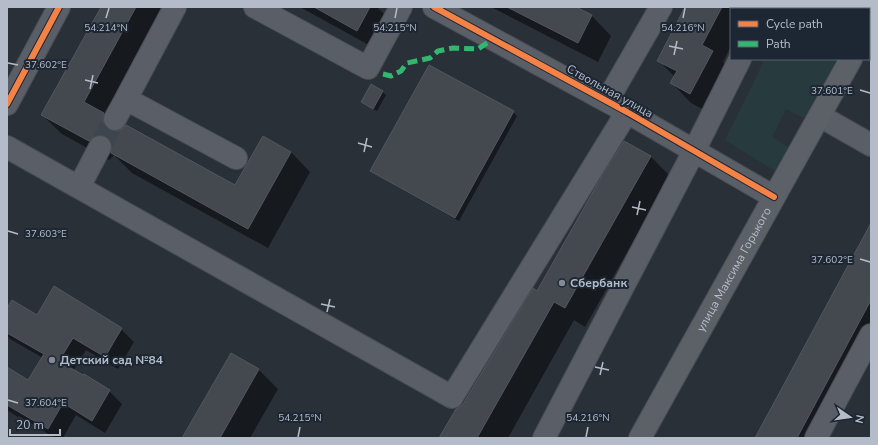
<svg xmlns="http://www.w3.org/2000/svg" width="878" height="445" font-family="'Nunito Sans',sans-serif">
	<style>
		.green { fill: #273a3e }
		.shadow { fill: #0007 }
		.building { fill: #444950; stroke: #52575f }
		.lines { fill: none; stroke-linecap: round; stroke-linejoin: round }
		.minor-tunnel { stroke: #3f454e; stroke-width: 22; stroke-dasharray: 22 11; stroke-linecap: butt }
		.minor-casing { stroke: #484c53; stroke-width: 24 }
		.major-casing { stroke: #484c55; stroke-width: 24 }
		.minor { stroke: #5a5e66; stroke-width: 22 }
		.major { stroke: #5c6168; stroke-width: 22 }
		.quiet { stroke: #33b770; stroke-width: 5; stroke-dasharray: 10 5; stroke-linecap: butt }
		.cycleway-casing { stroke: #1d2633; stroke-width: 8 }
		.cycleway { stroke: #f48246; stroke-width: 6 }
		.ticks { fill: none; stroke: #b4bcc9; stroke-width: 1.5 }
		.poi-dot { fill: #848b96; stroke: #1d2633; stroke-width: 1.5 }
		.labels { text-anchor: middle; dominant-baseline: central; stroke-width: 4; stroke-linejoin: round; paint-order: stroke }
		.street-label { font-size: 12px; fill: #b4bcc9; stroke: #1d2633 }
		.poi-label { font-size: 12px; font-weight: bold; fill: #b4bcc9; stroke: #1d2633; text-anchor: start }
		.ticks-label { font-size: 10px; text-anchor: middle; fill: #b4bcc9; stroke: #1d2633; stroke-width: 4; stroke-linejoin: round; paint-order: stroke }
	</style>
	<rect width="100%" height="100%" fill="#2a3038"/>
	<!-- green -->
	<path class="green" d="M 790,7 L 866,7 L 865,9 L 789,9 Z
		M 765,59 L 837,59 L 804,118 L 786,109 L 772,137 L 788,147 L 775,171 L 725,140 Z"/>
	<!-- shadow -->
	<path class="shadow" d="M 102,7 L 166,7 L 106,116 L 121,131 L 236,186 L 263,137 L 291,152 L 310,172 L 268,248 L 132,173 L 114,155 L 109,160 L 62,134 L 42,115 Z
		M 300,7 L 377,7 L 392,22 L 376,49 Z
		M 491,7 L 574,7 L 592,16 L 611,36 L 598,62 Z
		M 686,7 L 752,7 L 751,9 L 731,9 L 731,46 L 723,62 L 732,71 L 710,113 L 691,103 L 672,83 L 675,77 L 658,60 Z
		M 429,66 L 513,112 L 517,116 L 459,221 L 375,174 L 371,171 Z
		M 371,86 L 383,92 L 386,95 L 377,111 L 365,105 L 362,102 Z
		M 624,142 L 651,157 L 670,176 L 585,327 L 574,320 L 508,438 L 440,438 L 538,292 Z
		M 871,225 L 871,356 L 827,438 L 756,438 Z
		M 55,288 L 121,329 L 134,342 L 118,369 L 86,350 L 73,371 L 109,391 L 122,404 L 105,433 L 76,415 L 63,438 L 55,438 L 19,416 L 18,417 L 7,410 L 7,368 L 29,381 L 43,358 L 10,339 L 7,336 L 7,310 L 37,317 Z
		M 259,370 L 278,389 L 250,438 L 183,438 Z"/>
	<!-- building -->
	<path class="building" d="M 101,7 L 136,7 L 84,102 L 104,113 L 103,120 L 105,126 L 109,130 L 116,131 L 122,129 L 126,125 L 235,185 L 263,136 L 291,152 L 248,229 L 111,153 L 112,146 L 110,140 L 106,136 L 99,135 L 93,137 L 89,141 L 41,115 Z
		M 314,7 L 370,7 L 357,31 Z
		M 507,7 L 576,7 L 592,15 L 578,43 Z
		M 685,7 L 722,7 L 702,45 L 713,51 L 690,94 L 670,83 L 677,71 L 657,61 Z
		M 429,65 L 514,111 L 455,218 L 370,171 Z
		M 371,84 L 383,91 L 373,109 L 361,102 Z
		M 624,141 L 651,156 L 565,308 L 554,302 L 477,438 L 439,438 L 456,409 L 458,408 L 463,404 L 533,288 L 537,291 L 603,174 Z
		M 871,223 L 871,300 L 797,438 L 755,438 Z
		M 54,286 L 122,328 L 105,357 L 73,338 L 59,361 L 83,375 L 84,374 L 110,390 L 92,421 L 63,403 L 48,429 L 7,405 L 7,367 L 28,380 L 44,354 L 7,333 L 7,308 L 12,300 L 37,315 Z
		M 231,353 L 259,369 L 220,438 L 182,438 Z"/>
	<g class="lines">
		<!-- minor-tunnel -->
		<path class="minor-tunnel" d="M 100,147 L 115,119"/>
		<!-- minor casing -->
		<g class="minor-casing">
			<path id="minor" d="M 175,7 L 126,99 L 236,158
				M 255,7 L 368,68 L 401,7
				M 434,7 L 627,112 L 774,197
				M 765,9 L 766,7
				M 607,101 L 661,7
				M 7,104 L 59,7
				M 820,116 L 871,145
				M 115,119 L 126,99
				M 7,147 L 452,397 L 627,112
				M 79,187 L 100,147
				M 544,438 L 694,151 L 740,59
				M 816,438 L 871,335"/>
		</g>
		<!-- major casing -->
		<g class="major-casing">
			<g id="major">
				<path d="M 869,27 L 871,23"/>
				<path id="s1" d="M 640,438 L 851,59"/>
			</g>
		</g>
		<!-- minor -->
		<use href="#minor" class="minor"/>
		<!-- major -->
		<use href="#major" class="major"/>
		<!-- quiet -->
		<path class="quiet" d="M 383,74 L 391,76 L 401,71 L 407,63 L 430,58 L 438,51 L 453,48 L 478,49 L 493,39"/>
		<!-- cycleway casing -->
		<g class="cycleway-casing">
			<path id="cycleway" d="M 434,7 L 627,112 L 774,197
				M 7,104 L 59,7"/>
		</g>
		<!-- cycleway -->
		<use href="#cycleway" class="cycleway"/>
	</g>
	<!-- ticks -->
	<path class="ticks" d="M 106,18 L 109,8M 395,18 L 397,8M 683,18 L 685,8M 669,46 L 683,49M 674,55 L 677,41M 8,63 L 18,65M 85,80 L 98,83M 90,89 L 93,75M 860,90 L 870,93M 358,143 L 372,147M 364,152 L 367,138M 632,207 L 646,210M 637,215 L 640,201M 8,231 L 18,234M 860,259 L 870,262M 321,304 L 335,307M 327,312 L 330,299M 595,367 L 609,370M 600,375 L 603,362M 8,400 L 18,403M 298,437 L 300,427M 586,437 L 588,427"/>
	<!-- markers -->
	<g class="poi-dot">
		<circle cx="562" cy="283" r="4"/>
		<circle cx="52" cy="360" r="4"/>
	</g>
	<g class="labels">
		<!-- street labels -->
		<g class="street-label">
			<text transform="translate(610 91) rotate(29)">Ствольная улица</text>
			<text stroke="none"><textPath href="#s1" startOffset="193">улица Максима Горького</textPath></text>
		</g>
		<!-- poi labels -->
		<g class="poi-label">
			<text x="570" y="283">Сбербанк</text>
			<text x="60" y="360">Детский сад №84</text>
		</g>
	</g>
	<g class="ticks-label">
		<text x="106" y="31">54.214°N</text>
		<text x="395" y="31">54.215°N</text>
		<text x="683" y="31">54.216°N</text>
		<text x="46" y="68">37.602°E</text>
		<text x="832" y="94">37.601°E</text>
		<text x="46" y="237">37.603°E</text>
		<text x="832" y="263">37.602°E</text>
		<text x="46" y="406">37.604°E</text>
		<text x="300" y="421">54.215°N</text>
		<text x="588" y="421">54.216°N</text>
	</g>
	<!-- border -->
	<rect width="878" height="445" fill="none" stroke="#b4bcc9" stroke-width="16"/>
	<!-- legend -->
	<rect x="730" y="8" width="140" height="52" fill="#1d2633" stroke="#59626f"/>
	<rect x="738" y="21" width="20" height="6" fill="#f48246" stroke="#59626f"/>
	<text x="766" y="28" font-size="12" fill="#b4bcc9">Cycle path</text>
	<rect x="738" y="41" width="20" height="6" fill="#33b770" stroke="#59626f"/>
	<text x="766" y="48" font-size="12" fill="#b4bcc9">Path</text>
	<!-- north arrow -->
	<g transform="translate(850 417) rotate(103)" stroke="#1d2633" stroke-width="3" paint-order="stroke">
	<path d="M0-3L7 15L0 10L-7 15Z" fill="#b4bcc9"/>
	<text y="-6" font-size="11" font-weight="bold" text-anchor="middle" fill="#b4bcc9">N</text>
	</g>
	<!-- scale -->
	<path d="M10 429v6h50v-6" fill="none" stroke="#b4bcc9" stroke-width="2"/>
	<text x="16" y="429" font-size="12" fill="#b4bcc9" stroke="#1d2633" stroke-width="3" paint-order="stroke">20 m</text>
</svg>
